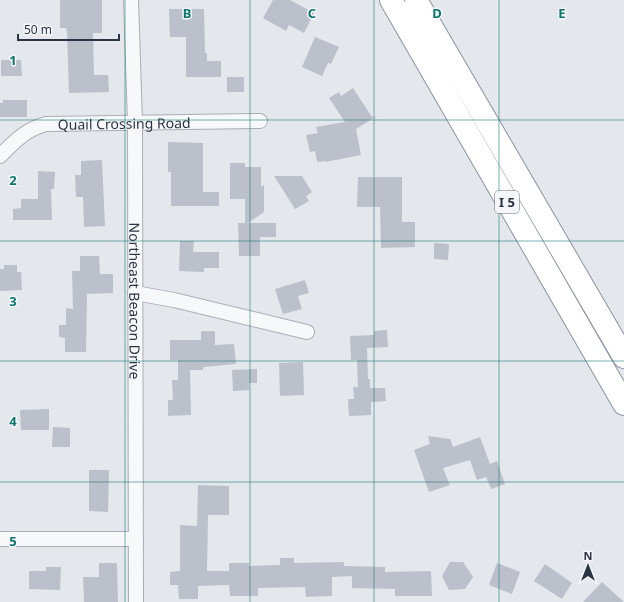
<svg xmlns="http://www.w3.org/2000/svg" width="624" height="602" font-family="'Noto Sans',sans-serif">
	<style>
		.building { fill: #bbc0ca }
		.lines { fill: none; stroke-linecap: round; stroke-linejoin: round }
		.minor-casing { stroke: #a9aeb7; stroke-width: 16 }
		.motorway-casing { stroke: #8b94a3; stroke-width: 24 }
		.minor { stroke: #f7f8fa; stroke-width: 14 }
		.motorway { stroke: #fff; stroke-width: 22 }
		.grid { fill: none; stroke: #0f766e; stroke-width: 1; stroke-opacity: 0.55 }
		.labels { text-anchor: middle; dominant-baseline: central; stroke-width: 3; stroke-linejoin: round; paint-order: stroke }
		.shield { fill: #f4f6f9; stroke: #676e7b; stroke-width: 1 }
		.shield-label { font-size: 13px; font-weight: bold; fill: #2b3445 }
		.street-label { font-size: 14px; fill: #2b3445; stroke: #f4f6f9 }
		.grid-label { font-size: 13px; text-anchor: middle; font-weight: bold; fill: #0f766e; stroke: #f4f6f9; stroke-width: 3; stroke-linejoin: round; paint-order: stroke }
	</style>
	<rect width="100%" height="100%" fill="#e4e7ec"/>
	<!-- building -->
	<path class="building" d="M 60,0 L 102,0 L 102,33 L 93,33 L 94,75 L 108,75 L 109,92 L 69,93 L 67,32 L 66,28 L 60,28 Z
		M 273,0 L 290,0 L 314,13 L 304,33 L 289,25 L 286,31 L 263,18 Z
		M 169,9 L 204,9 L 205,53 L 207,53 L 207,61 L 221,61 L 221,77 L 186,77 L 186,37 L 170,37 Z
		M 315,37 L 339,47 L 331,64 L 328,63 L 322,76 L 302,67 Z
		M 1,60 L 21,60 L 22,76 L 1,76 Z
		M 227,77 L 244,77 L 244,92 L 227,92 Z
		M 353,88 L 372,117 L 377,116 L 356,129 L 361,155 L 325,162 L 325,161 L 317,162 L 315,151 L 310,152 L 306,135 L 318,133 L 316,127 L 345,122 L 329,98 L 339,92 L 341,96 Z
		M 3,100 L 27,100 L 27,117 L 0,117 L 0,103 L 3,103 Z
		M 168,142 L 203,143 L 203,192 L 219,192 L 219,206 L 171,206 L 171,172 L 168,172 Z
		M 102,160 L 105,226 L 84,227 L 83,197 L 76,197 L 75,175 L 81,175 L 81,161 Z
		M 230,163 L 245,163 L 245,167 L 261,167 L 261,187 L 264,185 L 264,212 L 248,223 L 276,223 L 276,237 L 260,237 L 260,256 L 239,256 L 238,223 L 245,223 L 245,199 L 230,199 Z
		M 38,171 L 55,172 L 54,189 L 51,189 L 52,220 L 13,220 L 13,209 L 21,208 L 21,199 L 38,199 Z
		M 274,176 L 302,176 L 312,192 L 306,196 L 309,201 L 295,209 Z
		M 358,177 L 402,177 L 402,222 L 415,222 L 415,247 L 381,248 L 380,207 L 357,207 Z
		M 180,241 L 194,241 L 193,252 L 219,252 L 219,268 L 204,268 L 204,272 L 179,271 Z
		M 434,243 L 449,244 L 448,260 L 434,259 Z
		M 80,256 L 99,256 L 100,274 L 113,274 L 113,293 L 87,294 L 86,352 L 65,352 L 65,338 L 59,337 L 59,325 L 66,325 L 66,308 L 73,309 L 72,271 L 80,271 Z
		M 4,265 L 17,265 L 17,272 L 21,272 L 22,290 L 0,291 L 0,269 L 4,269 Z
		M 305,280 L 309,293 L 298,296 L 302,309 L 283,314 L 275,289 Z
		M 387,330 L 388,347 L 367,348 L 368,379 L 370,379 L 370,388 L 385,388 L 386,401 L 371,402 L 371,415 L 349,416 L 348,399 L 354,399 L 353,387 L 358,387 L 357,360 L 351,360 L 350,336 L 374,335 L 374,331 Z
		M 201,331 L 215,331 L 215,345 L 234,344 L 236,364 L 203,367 L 203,370 L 190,370 L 191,415 L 168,416 L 168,400 L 173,400 L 172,380 L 178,380 L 178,360 L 170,360 L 170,340 L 201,340 Z
		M 303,362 L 304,395 L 280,396 L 279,363 Z
		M 257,369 L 257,383 L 249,383 L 249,390 L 233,391 L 232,370 Z
		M 49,409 L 49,430 L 21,430 L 20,410 Z
		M 53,427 L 70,428 L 70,447 L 52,447 Z
		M 428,436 L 450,439 L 453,447 L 480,437 L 490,464 L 497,461 L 505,484 L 491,489 L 486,477 L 477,480 L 470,460 L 443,468 L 450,485 L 429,492 L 414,450 L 430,444 Z
		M 89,470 L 109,470 L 108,512 L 89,511 Z
		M 198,485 L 229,486 L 229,515 L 208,515 L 207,571 L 229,571 L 229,563 L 249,563 L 249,566 L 280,565 L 280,558 L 294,558 L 294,563 L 344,562 L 344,566 L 385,567 L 385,572 L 431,571 L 432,596 L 395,596 L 395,589 L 352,588 L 352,576 L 332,577 L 332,596 L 306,597 L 305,587 L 258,588 L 258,596 L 230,596 L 229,585 L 198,586 L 198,599 L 179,599 L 178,585 L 170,585 L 170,572 L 180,571 L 180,525 L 197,526 Z
		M 450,562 L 463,562 L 473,577 L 465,589 L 449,590 L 442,576 Z
		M 99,563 L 117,563 L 118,602 L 84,602 L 83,577 L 99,577 Z
		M 497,563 L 520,572 L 512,594 L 489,585 Z
		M 545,564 L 572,583 L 562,599 L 534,581 Z
		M 46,567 L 61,567 L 60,590 L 29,589 L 29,571 L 46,571 Z
		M 602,582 L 624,602 L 583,602 Z"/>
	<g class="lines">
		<!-- minor casing -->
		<g class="minor-casing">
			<g id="minor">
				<path id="s1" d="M 131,0 L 135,123 L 136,602"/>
				<path id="s2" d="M 0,156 C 14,142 26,129 46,124 L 260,121"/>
				<path d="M 135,293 L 174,300 L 307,332"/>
				<path d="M 0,539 L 136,539"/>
			</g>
		</g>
		<!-- motorway casing -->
		<g class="motorway-casing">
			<path id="motorway" d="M 391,0 L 624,404
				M 416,0 L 624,357"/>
		</g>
		<!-- minor -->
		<use href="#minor" class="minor"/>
		<!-- motorway -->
		<use href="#motorway" class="motorway"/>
	</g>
	<!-- grid -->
	<path class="grid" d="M 125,0 L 125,602M 250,0 L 250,602M 374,0 L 374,602M 499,0 L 499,602M 0,120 L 624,120M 0,241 L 624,241M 0,361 L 624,361M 0,482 L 624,482"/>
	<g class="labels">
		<!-- shield labels -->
		<rect class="shield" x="495" y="191" width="24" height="22" rx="3"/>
		<g class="shield-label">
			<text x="507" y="202">I 5</text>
		</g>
		<!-- street labels -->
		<g class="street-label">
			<text stroke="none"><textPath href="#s2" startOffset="135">Quail Crossing Road</textPath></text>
			<text stroke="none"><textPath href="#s1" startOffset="301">Northeast Beacon Drive</textPath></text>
		</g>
	</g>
	<g class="grid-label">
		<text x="187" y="18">B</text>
		<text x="312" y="18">C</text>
		<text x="437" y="18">D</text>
		<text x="562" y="18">E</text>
		<text x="13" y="65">1</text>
		<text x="13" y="185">2</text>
		<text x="13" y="306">3</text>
		<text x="13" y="426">4</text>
		<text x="13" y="546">5</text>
	</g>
	<!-- north arrow -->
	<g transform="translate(588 566)" stroke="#f4f6f9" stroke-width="3" paint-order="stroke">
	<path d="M0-3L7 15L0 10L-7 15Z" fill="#2b3445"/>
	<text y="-6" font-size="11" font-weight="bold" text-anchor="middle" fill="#2b3445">N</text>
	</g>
	<!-- scale -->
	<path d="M18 34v6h101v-6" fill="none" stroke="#2b3445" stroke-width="2"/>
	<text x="24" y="34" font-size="12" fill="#2b3445" stroke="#f4f6f9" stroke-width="3" paint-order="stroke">50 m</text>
</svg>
